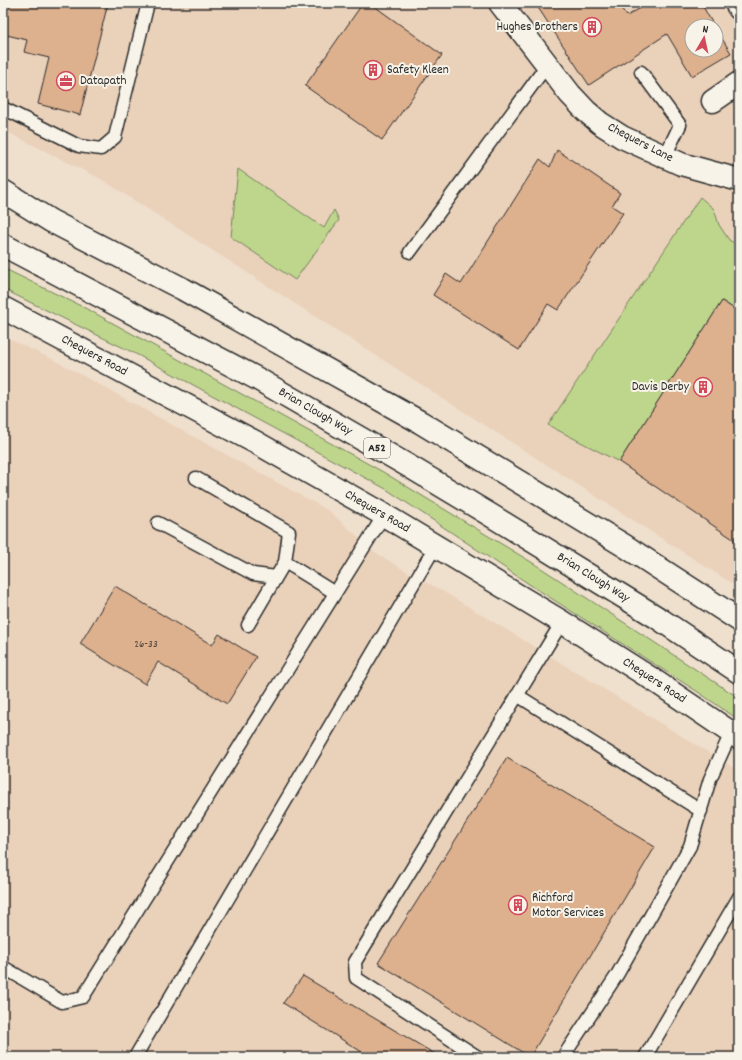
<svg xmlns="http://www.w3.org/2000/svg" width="742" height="1060" font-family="Dekko,sans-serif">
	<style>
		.built { fill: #ead1ba; fill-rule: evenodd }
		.green { fill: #bed68c; stroke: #74805c }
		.building { fill: #ddb08e; stroke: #2b2b2b }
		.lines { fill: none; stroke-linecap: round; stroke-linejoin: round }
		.service-casing { stroke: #2b2b2b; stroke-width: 15 }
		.minor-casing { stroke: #2b2b2b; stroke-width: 25 }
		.trunk-casing { stroke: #2b2b2b; stroke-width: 25 }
		.service { stroke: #f7f3e8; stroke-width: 12 }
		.minor { stroke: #f7f3e8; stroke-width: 22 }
		.trunk { stroke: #f7f3e8; stroke-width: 22 }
		.labels { text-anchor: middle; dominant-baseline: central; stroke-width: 4; stroke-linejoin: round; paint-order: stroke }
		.number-label { font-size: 11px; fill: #584c44 }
		.shield { fill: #f7f3e8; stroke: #686764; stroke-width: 1 }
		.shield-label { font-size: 12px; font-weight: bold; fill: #2b2b2b }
		.poi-label { font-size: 13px; fill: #2b2b2b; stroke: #f7f3e8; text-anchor: start }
		.street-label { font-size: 13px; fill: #2b2b2b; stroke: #f7f3e8 }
	</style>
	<rect width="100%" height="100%" fill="#efdfcd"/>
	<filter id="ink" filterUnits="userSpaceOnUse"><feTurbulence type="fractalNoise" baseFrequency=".025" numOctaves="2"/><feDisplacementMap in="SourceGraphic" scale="8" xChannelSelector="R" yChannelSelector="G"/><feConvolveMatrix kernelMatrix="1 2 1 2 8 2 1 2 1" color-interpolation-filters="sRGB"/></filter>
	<g filter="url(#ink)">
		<!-- built -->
		<path class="built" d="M 3,3 L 739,3 L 739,588 L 101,179 L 3,130 ZM 692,26 L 716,26 L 716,50 L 692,50 Z
			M 3,336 L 56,361 L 329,511 L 376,553 L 417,578 L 439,589 L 739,771 L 739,1057 L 3,1057 Z"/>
		<!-- green -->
		<path class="green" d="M 238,169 L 324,228 L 334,210 L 339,220 L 295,280 L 231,237 Z
			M 700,197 L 714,209 L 719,225 L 729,240 L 739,246 L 739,312 L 722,301 L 619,462 L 548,425 Z
			M 3,268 L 89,310 L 383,472 L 541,568 L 739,698 L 739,720 L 698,692 L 532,586 L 386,489 L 134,353 L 3,289 Z"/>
		<!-- building -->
		<path class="building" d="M 3,3 L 108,3 L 80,115 L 38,104 L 49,58 L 24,52 L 27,40 L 3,34 Z
			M 363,3 L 370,3 L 442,55 L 382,140 L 305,86 Z
			M 535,3 L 617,3 L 627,16 L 649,3 L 701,3 L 714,26 L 692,26 L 692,50 L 716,50 L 716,29 L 731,53 L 692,76 L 667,34 L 589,85 Z
			M 557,150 L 620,193 L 612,206 L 623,213 L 558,310 L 548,304 L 519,350 L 433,295 L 446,274 L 461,284 L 540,159 L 550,167 Z
			M 722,301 L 739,312 L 739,543 L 619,462 Z
			M 115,586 L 212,645 L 219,634 L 256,657 L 227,704 L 158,662 L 145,684 L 80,644 Z
			M 507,758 L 655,847 L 530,1057 L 378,963 Z
			M 303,976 L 440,1057 L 370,1057 L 283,1003 Z"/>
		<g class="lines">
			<!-- service casing -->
			<g class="service-casing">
				<path id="service" d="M 641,72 L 680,125 L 665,156
					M 3,108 L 79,146 L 101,149 L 115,137 L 148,3
					M 410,252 L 547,65
					M 196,478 L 289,532 L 285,562 L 248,625
					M 158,523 L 253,574 L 276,577
					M 285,562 L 335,593
					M 517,695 L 701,811
					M 3,967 L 62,1002 L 83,997 L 384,515
					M 135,1057 L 435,547
					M 478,1057 L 356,978 L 355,962 L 562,622
					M 563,1057 L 617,975 L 690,846 L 710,779 L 731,733
					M 645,1057 L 739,897"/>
			</g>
			<!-- minor casing -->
			<g class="minor-casing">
				<path id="minor" d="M 500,3 L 570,94 L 586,111 L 600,123 L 622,137 L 681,164 L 739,180
					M 736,3 L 739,8
					M 713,101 L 739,83
					M 3,308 L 257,443 L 384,515 L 562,622 L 652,679 L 739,738"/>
			</g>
			<!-- trunk casing -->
			<g class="trunk-casing">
				<path id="trunk" d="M 3,191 L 51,221 L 183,289 L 420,422 L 625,546 L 739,620
					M 3,245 L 256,378 L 412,468 L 492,516 L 658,618 L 739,672"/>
			</g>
			<!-- service -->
			<use href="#service" class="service"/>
			<!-- minor -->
			<use href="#minor" class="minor"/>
			<!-- trunk -->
			<use href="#trunk" class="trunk"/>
		</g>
	</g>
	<!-- icons -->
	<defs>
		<g id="building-ring" transform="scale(1)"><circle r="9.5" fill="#f7f3e8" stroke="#d1495b" stroke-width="1.5"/><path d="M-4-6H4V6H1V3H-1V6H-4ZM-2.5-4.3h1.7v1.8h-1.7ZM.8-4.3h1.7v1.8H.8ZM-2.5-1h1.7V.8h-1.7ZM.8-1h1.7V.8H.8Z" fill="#d1495b"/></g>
		<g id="office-ring" transform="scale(1)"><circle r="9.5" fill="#f7f3e8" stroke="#d1495b" stroke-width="1.5"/><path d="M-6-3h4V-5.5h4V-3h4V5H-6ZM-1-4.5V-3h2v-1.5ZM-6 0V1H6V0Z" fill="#d1495b"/></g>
	</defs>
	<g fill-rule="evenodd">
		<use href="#building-ring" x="592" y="27"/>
		<use href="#building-ring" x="373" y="70"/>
		<use href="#office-ring" x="66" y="81"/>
		<use href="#building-ring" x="703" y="387"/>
		<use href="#building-ring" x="518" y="905"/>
	</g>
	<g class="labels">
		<!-- number labels -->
		<g class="number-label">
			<text x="146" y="645">26-33</text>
		</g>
		<!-- shield labels -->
		<rect class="shield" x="364" y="438" width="26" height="20" rx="3"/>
		<g class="shield-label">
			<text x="377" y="448">A52</text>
		</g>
		<!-- poi labels -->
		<g class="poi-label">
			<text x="578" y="27" text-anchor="end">Hughes Brothers</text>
			<text x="387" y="70">Safety Kleen</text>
			<text x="80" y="81">Datapath</text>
			<text x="689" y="387" text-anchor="end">Davis Derby</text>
			<text x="532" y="898">Richford<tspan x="532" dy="15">Motor Services</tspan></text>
		</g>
		<!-- street labels -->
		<g class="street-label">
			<text transform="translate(640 143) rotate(27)">Chequers Lane</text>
			<text transform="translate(94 356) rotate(28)">Chequers Road</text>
			<text transform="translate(315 412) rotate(30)">Brian Clough Way</text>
			<text transform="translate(377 512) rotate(30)">Chequers Road</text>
			<text transform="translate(593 578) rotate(32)">Brian Clough Way</text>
			<text transform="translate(654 681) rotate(33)">Chequers Road</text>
		</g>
	</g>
	<!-- margin -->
	<rect width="742" height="1060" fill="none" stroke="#f7f3e8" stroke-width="16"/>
	<rect x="8" y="8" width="726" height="1044" fill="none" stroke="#2b2b2b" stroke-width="1.5" filter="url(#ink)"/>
	<!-- north arrow -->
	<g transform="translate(704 38) rotate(9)"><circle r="19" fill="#f7f3e8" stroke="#a5a39c"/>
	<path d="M0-3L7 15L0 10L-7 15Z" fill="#d1495b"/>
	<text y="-6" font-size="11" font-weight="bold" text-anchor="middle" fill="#2b2b2b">N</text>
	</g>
</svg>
